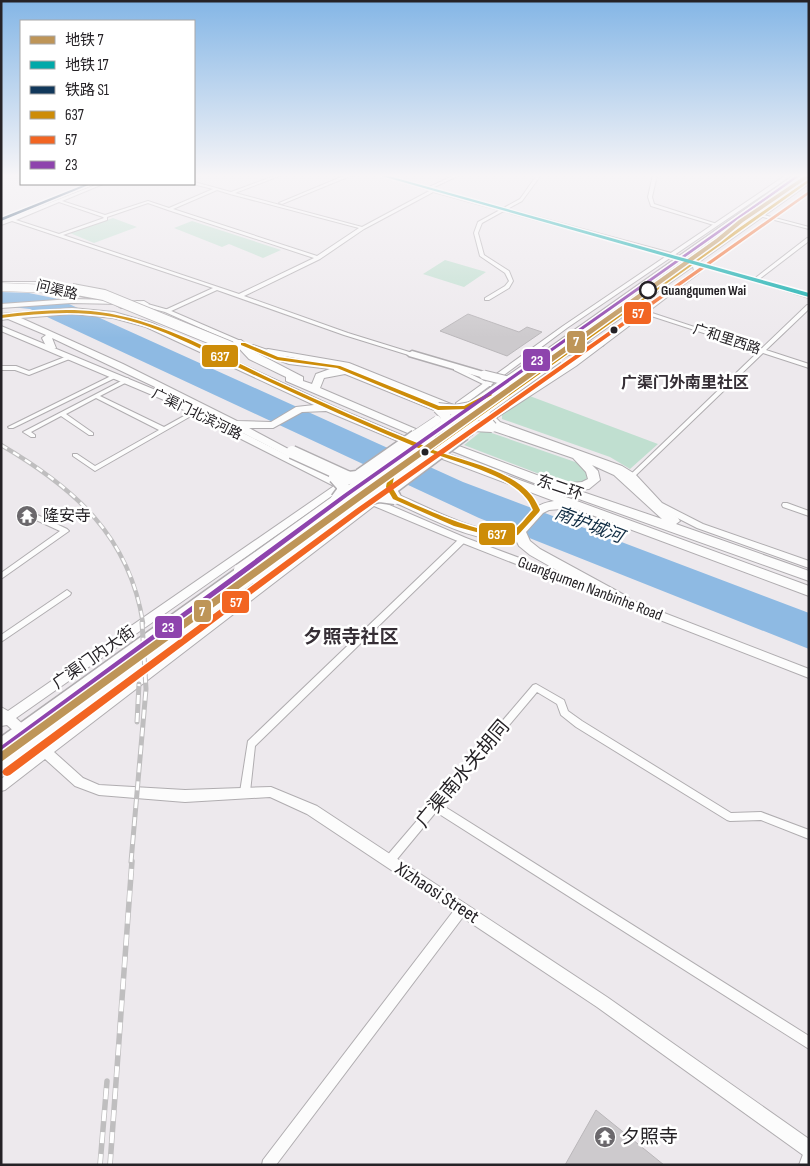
<svg xmlns="http://www.w3.org/2000/svg" width="810" height="1166" font-family="'Sofia Sans Condensed','Noto Sans SC',sans-serif">
	<style>
		.green { fill: #c0dfd0 }
		.water { fill: #8ebae3 }
		.building { fill: #cdcacd; stroke: #bab7ba }
		.lines { fill: none; stroke-linecap: round; stroke-linejoin: round }
		.minor-casing { stroke: #b0adb0; stroke-width: 2 }
		.tertiary-casing { stroke: #b0adb0; stroke-width: 2 }
		.secondary-casing { stroke: #b0adb0; stroke-width: 3 }
		.primary-casing { stroke: #b0adb0; stroke-width: 3 }
		.trunk-casing { stroke: #b0adb0; stroke-width: 2 }
		.minor { fill: #fcfcfc; fill-rule: evenodd }
		.tertiary { fill: #fcfcfc; fill-rule: evenodd }
		.secondary { fill: #fcfcfc; fill-rule: evenodd }
		.primary { fill: #fcfcfc; fill-rule: evenodd }
		.trunk { fill: #fcfcfc; fill-rule: evenodd }
		.rail-far3-casing { stroke: #bfbebf; stroke-width: 2.5 }
		.rail-far2-casing { stroke: #bfbebf; stroke-width: 4.5 }
		.rail-far1-casing { stroke: #bfbebf; stroke-width: 5 }
		.rail-casing { stroke: #bfbebf; stroke-width: 5.5 }
		.rail-far3 { stroke: #fff; stroke-width: 1; stroke-dasharray: 4.5; stroke-linecap: butt }
		.rail-far2 { stroke: #fff; stroke-width: 2.5; stroke-dasharray: 7; stroke-linecap: butt }
		.rail-far1 { stroke: #fff; stroke-width: 3; stroke-dasharray: 9; stroke-linecap: butt }
		.rail { stroke: #fff; stroke-width: 4; stroke-dasharray: 11; stroke-linecap: butt }
		.tertiary-bridge-far1-casing { stroke: #b0adb0; stroke-width: 9; stroke-linecap: butt }
		.tertiary-bridge-casing { stroke: #b0adb0; stroke-width: 12; stroke-linecap: butt }
		.primary-bridge-far1-casing { stroke: #b0adb0; stroke-width: 11; stroke-linecap: butt }
		.primary-bridge-casing { stroke: #b0adb0; stroke-width: 14; stroke-linecap: butt }
		.trunk-bridge-far2-casing { stroke: #b0adb0; stroke-width: 9; stroke-linecap: butt }
		.trunk-bridge-far1-casing { stroke: #b0adb0; stroke-width: 12; stroke-linecap: butt }
		.trunk-bridge-casing { stroke: #b0adb0; stroke-width: 15; stroke-linecap: butt }
		.tertiary-bridge-far1 { stroke: #fcfcfc; stroke-width: 8 }
		.tertiary-bridge { stroke: #fcfcfc; stroke-width: 9 }
		.primary-bridge-far1 { stroke: #fcfcfc; stroke-width: 9 }
		.primary-bridge { stroke: #fcfcfc; stroke-width: 12 }
		.trunk-bridge-far2 { stroke: #fcfcfc; stroke-width: 8 }
		.trunk-bridge-far1 { stroke: #fcfcfc; stroke-width: 10 }
		.trunk-bridge { stroke: #fcfcfc; stroke-width: 12 }
		.bus-1-casing { stroke: #fff; stroke-width: 3 }
		.bus-2-casing { stroke: #fff; stroke-width: 3 }
		.bus-3-casing { stroke: #fff; stroke-width: 3 }
		.bus-1 { fill: #cd8c08; fill-rule: evenodd }
		.bus-2 { fill: #f26522; fill-rule: evenodd }
		.bus-3 { fill: #8e44ad; fill-rule: evenodd }
		.rail-1-casing { stroke: #fff; stroke-width: 3 }
		.rail-1 { fill: #11385b; fill-rule: evenodd }
		.metro-1-casing { stroke: #fff; stroke-width: 3 }
		.metro-2-casing { stroke: #fff; stroke-width: 3 }
		.metro-1 { fill: #be9558; fill-rule: evenodd }
		.metro-2 { fill: #00a9a9; fill-rule: evenodd }
		.stop-dot { fill: #fff; stroke: #252226; stroke-width: 2.5 }
		.bus-dot { fill: #252226; stroke: #fff; stroke-width: 2 }
		.labels { text-anchor: middle; dominant-baseline: central; stroke-width: 5; stroke-linejoin: round; paint-order: stroke }
		.far-street-label { font-size: 14px; fill: #252226; stroke: #fff }
		.far-stop-label { font-size: 14px; font-weight: bold; fill: #252226; stroke: #fff; text-anchor: start }
		.far-quarter-label { font-size: 16px; font-weight: bold; fill: #352e35; stroke: #fff }
		.street-label { font-size: 16px; fill: #252226; stroke: #fff }
		.poi-label { font-size: 16px; fill: #252226; stroke: #fff; text-anchor: start }
		.water-label { font-size: 18px; font-style: italic; fill: #112d44; stroke: #fff }
		.quarter-label { font-size: 19px; font-weight: bold; fill: #352e35; stroke: #fff }
		.near-street-label { font-size: 19px; fill: #252226; stroke: #fff }
		.near-poi-label { font-size: 19px; fill: #252226; stroke: #fff; text-anchor: start }
		.line-badge { stroke: #fff; stroke-width: 2 }
		.badge-label { font-size: 14px; text-anchor: middle; font-weight: bold; fill: #fff }
	</style>
	<rect width="100%" height="100%" fill="#ede9ed"/>
	<!-- green -->
	<path class="green" d="M 113,218 L 137,227 L 94,243 L 70,233 Z
		M 192,221 L 281,250 L 263,258 L 229,244 L 222,247 L 174,228 Z
		M 445,260 L 486,272 L 464,287 L 423,274 Z
		M 527,395 L 658,444 L 630,469 L 610,457 L 502,419 L 502,413 Z
		M 483,430 L 581,464 L 590,472 L 589,479 L 583,483 L 563,483 L 464,445 Z"/>
	<!-- water -->
	<path class="water" d="M 1,292 L 29,293 L 58,299 L 463,482 L 809,613 L 809,649 L 479,518 L 30,309 L 1,306 Z"/>
	<!-- building -->
	<path class="building" d="M 468,314 L 519,332 L 527,327 L 542,332 L 507,356 L 440,331 Z
		M 596,1110 L 664,1165 L 565,1165 Z"/>
	<g class="lines">
		<!-- minor casing -->
		<g class="minor-casing">
			<path id="minor" d="M 277,175 L 282,175 L 235,193 L 362,227 L 433,189 L 435,189 L 435,191 L 364,229 L 320,259 L 244,296 L 348,333 L 419,355 L 419,357 L 415,357 L 344,335 L 217,290 L 169,312 L 165,312 L 165,310 L 213,288 L 12,221 L 1,225 L 1,222 L 98,184 L 103,184 L 62,201 L 105,215 L 148,201 L 169,208 L 213,189 L 193,184 L 194,182 L 231,192 ZM 217,190 L 230,194 L 359,228 L 317,256 L 173,209 ZM 59,202 L 103,217 L 104,218 L 59,234 L 16,220 ZM 148,203 L 168,210 L 314,258 L 239,294 L 63,235 L 107,220 L 107,217 Z
				M 346,175 L 360,175 L 350,176 L 282,204 L 279,203 Z
				M 455,175 L 460,175 L 430,189 L 427,188 Z
				M 537,175 L 541,175 L 522,201 L 482,223 L 478,233 L 484,255 L 509,271 L 513,281 L 509,288 L 489,300 L 485,300 L 485,298 L 505,286 L 509,281 L 505,273 L 480,256 L 474,233 L 478,222 L 520,199 Z
				M 653,175 L 657,175 L 652,197 L 654,204 L 717,224 L 717,226 L 651,206 L 648,197 Z
				M 760,214 L 809,227 L 809,229 L 759,216 L 759,214 Z
				M 807,238 L 809,238 L 809,241 L 758,280 L 809,295 L 809,298 L 669,255 L 673,254 L 754,279 Z
				M 1,282 L 38,282 L 54,288 L 52,289 L 37,284 L 1,284 Z
				M 63,291 L 110,300 L 112,301 L 110,302 L 65,293 L 63,292 Z
				M 807,305 L 809,305 L 809,309 L 766,350 L 809,364 L 809,368 L 763,353 L 634,477 L 630,477 L 629,476 L 630,475 L 759,351 L 642,313 L 642,311 L 646,311 L 761,349 Z
				M 70,355 L 73,357 L 72,358 L 29,375 L 15,370 L 1,370 L 1,366 L 16,366 L 29,371 Z
				M 456,367 L 491,384 L 492,385 L 491,386 L 487,386 L 454,370 L 454,368 Z
				M 115,374 L 118,376 L 117,377 L 13,428 L 9,428 L 8,427 Z
				M 127,378 L 129,379 L 129,381 L 100,396 L 164,427 L 193,411 L 197,411 L 198,412 L 95,471 L 73,456 L 73,454 L 77,454 L 95,466 L 159,430 L 96,398 L 66,414 L 93,433 L 93,435 L 89,435 L 61,416 L 31,432 L 35,435 L 35,437 L 31,437 L 23,432 Z
				M 783,503 L 787,503 L 809,511 L 809,516 L 783,507 L 782,505 Z
				M 23,510 L 27,510 L 67,529 L 69,531 L 1,579 L 1,573 L 60,531 L 23,514 L 22,512 Z
				M 460,538 L 466,538 L 467,540 L 255,746 L 250,792 L 248,795 L 245,796 L 242,795 L 240,792 L 248,741 Z
				M 67,590 L 71,593 L 70,595 L 1,642 L 1,635 Z
				M 536,684 L 564,700 L 568,711 L 582,721 L 731,813 L 761,812 L 809,830 L 809,839 L 761,820 L 730,821 L 727,820 L 576,727 L 561,715 L 557,704 L 537,692 L 442,805 L 809,1036 L 809,1049 L 436,812 L 393,864 L 389,866 L 385,864 L 384,861 L 385,858 L 533,685 Z
				M 462,904 L 466,905 L 467,909 L 466,913 L 276,1165 L 262,1165 L 263,1160 L 458,905 Z
				M 809,1147 L 809,1165 L 799,1165 L 805,1149 Z"/>
		</g>
		<!-- tertiary casing -->
		<g class="tertiary-casing">
			<path id="tertiary" d="M 379,175 L 387,175 L 437,190 L 432,191 Z
				M 786,175 L 792,175 L 567,328 L 464,405 C 476,404 482,405 491,414 L 570,362 L 694,271 L 692,262 L 697,261 L 699,273 L 576,366 L 496,418 L 500,422 L 622,466 L 635,474 L 662,503 L 703,524 L 809,561 L 809,568 L 697,528 L 656,507 L 629,478 L 616,470 L 494,426 L 490,422 L 483,423 L 482,421 L 486,417 L 474,409 L 451,411 L 344,367 L 268,353 L 264,351 L 268,349 L 349,363 L 456,406 L 456,403 L 563,326 Z
				M 71,299 L 120,300 L 123,302 L 120,304 L 71,303 L 1,308 L 1,304 Z
				M 137,301 L 169,310 L 250,345 L 243,347 L 165,312 L 135,304 L 134,303 Z
				M 1,326 L 170,396 L 340,482 L 345,480 L 349,483 L 345,489 L 341,490 L 16,718 L 46,745 L 367,503 L 360,498 L 364,495 L 372,498 L 379,498 L 380,501 L 466,538 L 603,589 L 604,592 L 603,595 L 595,595 L 460,542 L 374,506 L 54,752 L 83,778 L 99,785 L 185,790 L 271,787 L 317,806 L 607,997 L 809,1139 L 809,1157 L 803,1155 L 597,1007 L 307,814 L 270,797 L 185,802 L 99,795 L 75,786 L 45,759 L 5,790 L 1,791 L 1,779 L 37,752 L 7,725 L 1,726 L 1,707 L 8,711 L 334,486 L 164,400 L 1,331 Z
				M 615,594 L 809,669 L 809,678 L 611,601 L 610,598 L 611,595 Z"/>
		</g>
		<!-- secondary casing -->
		<g class="secondary-casing">
			<path id="secondary" d="M 432,189 L 673,254 L 674,255 L 669,256 L 432,191 Z"/>
		</g>
		<!-- primary casing -->
		<g class="primary-casing">
			<path id="primary" d="M 794,175 L 801,175 L 550,356 L 544,356 L 544,352 Z
				M 809,178 L 809,183 L 579,347 L 600,340 L 603,341 L 603,345 C 592,349 581,351 570,354 C 564,355 562,361 555,360 L 555,356 Z
				M 412,351 L 487,373 L 489,375 L 484,378 L 409,356 L 407,354 Z
				M 240,566 L 246,570 L 244,573 L 6,749 L 1,751 L 1,737 Z
				M 253,573 L 259,577 L 257,580 L 6,769 L 1,770 L 1,755 Z"/>
		</g>
		<!-- trunk casing -->
		<g class="trunk-casing">
			<path id="trunk" d="M 144,301 L 149,304 L 147,306 L 121,308 L 116,305 L 121,302 Z
				M 72,308 L 114,312 L 152,323 L 337,408 L 432,448 L 809,586 L 809,596 L 573,508 L 549,510 L 543,513 L 526,532 L 530,541 L 540,549 L 628,597 L 630,601 L 623,606 L 618,605 L 530,555 L 519,546 L 515,538 C 481,548 423,514 391,501 L 389,498 L 391,495 L 399,495 C 423,505 487,539 510,530 C 529,523 524,506 554,501 L 424,452 L 326,411 L 302,412 L 273,428 L 249,428 L 307,459 L 301,463 L 297,461 L 153,386 L 52,338 L 56,348 L 48,350 L 42,338 L 46,335 L 8,319 L 1,320 L 1,314 ZM 72,314 L 113,318 L 146,327 L 314,405 L 296,407 L 271,422 L 237,421 L 123,364 L 21,318 Z
				M 235,340 L 241,340 L 247,345 L 253,345 L 291,358 L 342,365 L 442,406 L 442,410 L 434,410 L 345,374 L 324,378 L 320,388 L 432,436 L 561,484 L 582,482 L 588,479 L 586,472 L 573,458 L 488,429 L 488,425 L 496,425 L 613,464 L 630,477 L 661,506 L 678,518 L 680,521 L 676,524 L 809,571 L 809,581 L 534,483 L 424,440 L 286,381 L 286,377 L 249,359 L 235,344 ZM 253,351 L 289,364 L 330,369 L 316,374 L 312,384 L 303,381 L 303,377 ZM 592,465 L 614,475 L 662,519 L 577,490 L 589,489 L 600,480 L 598,471 Z"/>
		</g>
		<!-- minor -->
		<use href="#minor" class="minor"/>
		<!-- tertiary -->
		<use href="#tertiary" class="tertiary"/>
		<!-- secondary -->
		<use href="#secondary" class="secondary"/>
		<!-- primary -->
		<use href="#primary" class="primary"/>
		<!-- trunk -->
		<use href="#trunk" class="trunk"/>
		<!-- rail-far3 casing -->
		<g class="rail-far3-casing">
			<path id="rail-far3" d="M 1,218 L 86,184"/>
		</g>
		<!-- rail-far2 casing -->
		<g class="rail-far2-casing">
			<path id="rail-far2" d="M 1,445 C 74,488 129,535 143,623"/>
		</g>
		<!-- rail-far1 casing -->
		<g class="rail-far1-casing">
			<path id="rail-far1" d="M 137,722 L 139,684
				M 131,862 L 146,689 L 142,622"/>
		</g>
		<!-- rail casing -->
		<g class="rail-casing">
			<path id="rail" d="M 100,1165 L 107,1081
				M 110,1165 L 132,861"/>
		</g>
		<!-- rail-far3 -->
		<use href="#rail-far3" class="rail-far3"/>
		<!-- rail-far2 -->
		<use href="#rail-far2" class="rail-far2"/>
		<!-- rail-far1 -->
		<use href="#rail-far1" class="rail-far1"/>
		<!-- rail -->
		<use href="#rail" class="rail"/>
		<!-- tertiary-bridge-far1 casing -->
		<g class="tertiary-bridge-far1-casing">
			<path id="tertiary-bridge-far1" d="M 413,436 L 437,420
				M 464,436 L 471,431"/>
		</g>
		<!-- tertiary-bridge casing -->
		<g class="tertiary-bridge-casing">
			<path id="tertiary-bridge" d="M 359,474 L 415,435
				M 393,489 L 465,435"/>
		</g>
		<!-- primary-bridge-far1 casing -->
		<g class="primary-bridge-far1-casing">
			<path id="primary-bridge-far1" d="M 484,375 L 508,381
				M 428,436 L 547,354
				M 449,436 L 558,358"/>
		</g>
		<!-- primary-bridge casing -->
		<g class="primary-bridge-casing">
			<path id="primary-bridge" d="M 240,570 L 429,435
				M 253,577 L 450,435"/>
		</g>
		<!-- trunk-bridge-far2 casing -->
		<g class="trunk-bridge-far2-casing">
			<path id="trunk-bridge-far2" d="M 1,287 L 78,290"/>
		</g>
		<!-- trunk-bridge-far1 casing -->
		<g class="trunk-bridge-far1-casing">
			<path id="trunk-bridge-far1" d="M 72,289 L 104,295 L 231,347
				M 438,408 L 455,410 L 471,407
				M 438,408 L 445,415 L 446,425
				M 485,410 L 484,418 L 492,427
				M 459,429 L 473,426 L 492,427"/>
		</g>
		<!-- trunk-bridge casing -->
		<g class="trunk-bridge-casing">
			<path id="trunk-bridge" d="M 292,452 L 349,478 L 373,475
				M 391,476 L 389,487 L 395,498
				M 335,477 L 343,486 L 343,491 L 337,499
				M 356,501 L 380,496 L 395,498"/>
		</g>
		<!-- tertiary-bridge-far1 -->
		<use href="#tertiary-bridge-far1" class="tertiary-bridge-far1"/>
		<!-- tertiary-bridge -->
		<use href="#tertiary-bridge" class="tertiary-bridge"/>
		<!-- primary-bridge-far1 -->
		<use href="#primary-bridge-far1" class="primary-bridge-far1"/>
		<!-- primary-bridge -->
		<use href="#primary-bridge" class="primary-bridge"/>
		<!-- trunk-bridge-far2 -->
		<use href="#trunk-bridge-far2" class="trunk-bridge-far2"/>
		<!-- trunk-bridge-far1 -->
		<use href="#trunk-bridge-far1" class="trunk-bridge-far1"/>
		<!-- trunk-bridge -->
		<use href="#trunk-bridge" class="trunk-bridge"/>
		<!-- bus-1 casing -->
		<g class="bus-1-casing">
			<path id="bus-1" d="M 809,179 L 809,182 L 433,450 C 464,461 511,470 532,496 C 535,500 538,506 540,510 L 539,512 L 518,535 L 505,537 L 491,536 L 454,526 L 393,499 L 386,487 L 388,476 L 423,450 C 365,426 308,400 250,373 C 206,352 163,327 114,317 C 77,310 39,313 1,318 L 1,315 C 34,311 66,308 99,312 C 161,320 216,353 271,379 C 323,403 375,426 427,447 ZM 429,452 C 458,463 508,474 527,499 C 530,503 531,506 533,510 C 528,515 518,529 512,531 C 488,539 421,507 398,497 L 392,487 L 394,477 Z
				M 241,343 L 245,343 L 278,357 L 340,366 L 439,406 L 464,406 L 487,394 L 491,394 L 492,395 L 467,409 L 438,410 L 337,368 L 277,360 L 241,345 Z"/>
		</g>
		<!-- bus-2 casing -->
		<g class="bus-2-casing">
			<path id="bus-2" d="M 809,191 L 809,194 L 360,513 L 10,775 L 7,776 L 4,775 L 2,772 L 4,769 L 356,509 Z"/>
		</g>
		<!-- bus-3 casing -->
		<g class="bus-3-casing">
			<path id="bus-3" d="M 797,175 L 801,175 L 348,496 L 4,754 L 1,755 L 1,746 L 344,494 Z"/>
		</g>
		<!-- bus-1 -->
		<use href="#bus-1" class="bus-1"/>
		<!-- bus-2 -->
		<use href="#bus-2" class="bus-2"/>
		<!-- bus-3 -->
		<use href="#bus-3" class="bus-3"/>
		<!-- rail-1 casing -->
		<g class="rail-1-casing">
			<path id="rail-1" d="M 86,184 L 91,184 L 1,221 L 1,218 Z"/>
		</g>
		<!-- rail-1 -->
		<use href="#rail-1" class="rail-1"/>
		<!-- metro-1 casing -->
		<g class="metro-1-casing">
			<path id="metro-1" d="M 806,175 L 809,175 L 809,177 L 743,222 L 720,241 L 373,491 L 1,762 L 1,752 L 367,487 L 716,239 L 739,220 Z"/>
		</g>
		<!-- metro-2 casing -->
		<g class="metro-2-casing">
			<path id="metro-2" d="M 378,175 L 385,175 L 809,293 L 809,297 Z"/>
		</g>
		<!-- metro-1 -->
		<use href="#metro-1" class="metro-1"/>
		<!-- metro-2 -->
		<use href="#metro-2" class="metro-2"/>
	</g>
	<!-- sky -->
	<linearGradient id="sky" x2="0" y2="1"><stop stop-color="#84b6e6"/><stop offset="0.52" stop-color="#f7f5f7"/><stop offset="1" stop-color="#f7f5f7" stop-opacity="0"/></linearGradient>
	<rect width="810" height="338" fill="url(#sky)"/>
	<!-- icons -->
	<defs>
		<g id="temple-disc" transform="scale(1.125)"><circle r="9.5" fill="#6b686c" stroke="#fff"/><path d="M0-6L5-2H3V0L6.5 2.5H4V6H1.5V3h-3V6H-4V2.5H-6.5L-3 0V-2H-5Z" fill="#fff"/></g>
	</defs>
	<g fill-rule="evenodd">
		<use href="#temple-disc" x="27" y="516"/>
		<use href="#temple-disc" x="605" y="1137"/>
	</g>
	<!-- markers -->
	<circle class="stop-dot" cx="648" cy="290" r="8"/>
	<g class="bus-dot">
		<circle cx="614" cy="330" r="4.5"/>
		<circle cx="425" cy="452" r="4.5"/>
	</g>
	<g class="labels">
		<!-- far-street labels -->
		<g class="far-street-label">
			<text transform="translate(57 290) rotate(14)">问渠路</text>
			<text transform="translate(727 339) rotate(18)">广和里西路</text>
			<text transform="translate(197 414) rotate(26)">广渠门北滨河路</text>
		</g>
		<!-- far-stop labels -->
		<g class="far-stop-label">
			<text x="661" y="290">Guangqumen Wai</text>
		</g>
		<!-- far-quarter labels -->
		<g class="far-quarter-label">
			<text x="685" y="383">广渠门外南里社区</text>
		</g>
		<!-- street labels -->
		<g class="street-label">
			<text transform="translate(560 488) rotate(19)">东二环</text>
			<text transform="translate(590 589) rotate(21)">Guangqumen Nanbinhe Road</text>
			<text transform="translate(94 658) rotate(-35)">广渠门内大街</text>
		</g>
		<!-- poi labels -->
		<g class="poi-label">
			<text x="43" y="516">隆安寺</text>
		</g>
		<!-- water labels -->
		<g class="water-label">
			<text transform="translate(589 525) rotate(21)">南护城河</text>
		</g>
		<!-- quarter labels -->
		<g class="quarter-label">
			<text x="351" y="637">夕照寺社区</text>
		</g>
		<!-- near-street labels -->
		<g class="near-street-label">
			<text transform="translate(463 774) rotate(-50)">广渠南水关胡同</text>
			<text transform="translate(437 893) rotate(33)">Xizhaosi Street</text>
		</g>
		<!-- near-poi labels -->
		<g class="near-poi-label">
			<text x="621" y="1137">夕照寺</text>
		</g>
	</g>
	<g class="line-badge">
		<rect x="623" y="301" width="29" height="24" rx="5" fill="#f26522"/>
		<rect x="566" y="330" width="20" height="24" rx="5" fill="#be9558"/>
		<rect x="201" y="344" width="38" height="24" rx="5" fill="#cd8c08"/>
		<rect x="522" y="348" width="29" height="24" rx="5" fill="#8e44ad"/>
		<rect x="478" y="522" width="38" height="24" rx="5" fill="#cd8c08"/>
		<rect x="221" y="590" width="29" height="24" rx="5" fill="#f26522"/>
		<rect x="193" y="599" width="19" height="24" rx="5" fill="#be9558"/>
		<rect x="154" y="615" width="29" height="24" rx="5" fill="#8e44ad"/>
	</g>
	<g class="badge-label">
		<text x="638" y="318">57</text>
		<text x="576" y="346">7</text>
		<text x="220" y="361">637</text>
		<text x="537" y="365">23</text>
		<text x="497" y="539">637</text>
		<text x="236" y="607">57</text>
		<text x="202" y="616">7</text>
		<text x="168" y="632">23</text>
	</g>
	<!-- border -->
	<rect width="810" height="1166" fill="none" stroke="#252226" stroke-width="5"/>
	<!-- legend -->
	<rect x="20" y="20" width="175" height="165" fill="#ffffff" stroke="#a8a7a8"/>
	<rect x="30" y="36" width="25" height="8" fill="#be9558" stroke="#a8a7a8"/>
	<text x="65" y="45" font-size="15" fill="#252226">地铁 7</text>
	<rect x="30" y="61" width="25" height="8" fill="#00a9a9" stroke="#a8a7a8"/>
	<text x="65" y="70" font-size="15" fill="#252226">地铁 17</text>
	<rect x="30" y="86" width="25" height="8" fill="#11385b" stroke="#a8a7a8"/>
	<text x="65" y="95" font-size="15" fill="#252226">铁路 S1</text>
	<rect x="30" y="111" width="25" height="8" fill="#cd8c08" stroke="#a8a7a8"/>
	<text x="65" y="120" font-size="15" fill="#252226">637</text>
	<rect x="30" y="136" width="25" height="8" fill="#f26522" stroke="#a8a7a8"/>
	<text x="65" y="145" font-size="15" fill="#252226">57</text>
	<rect x="30" y="161" width="25" height="8" fill="#8e44ad" stroke="#a8a7a8"/>
	<text x="65" y="170" font-size="15" fill="#252226">23</text>
</svg>
